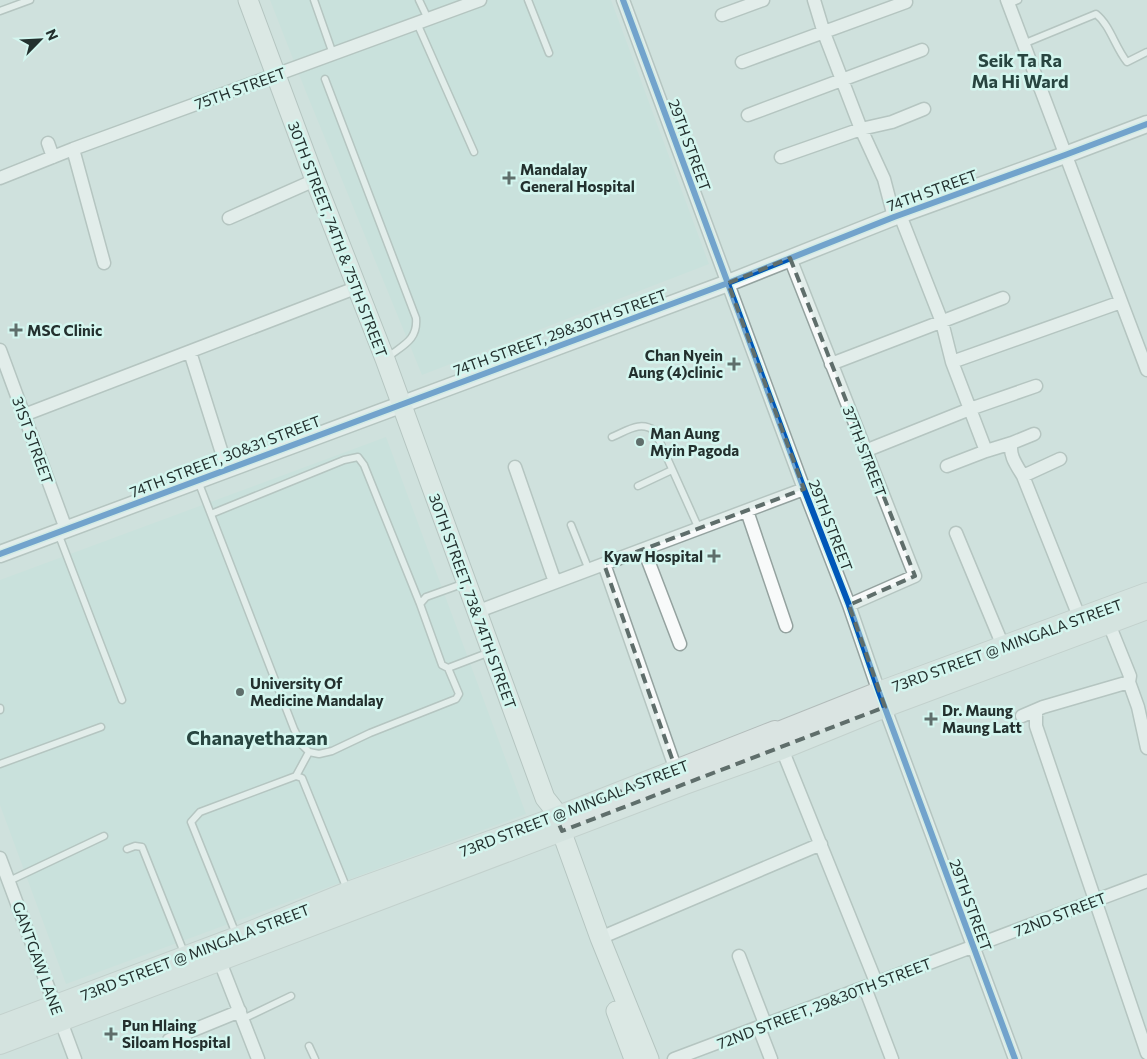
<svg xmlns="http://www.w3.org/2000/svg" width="1147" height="1059" font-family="Commissioner,sans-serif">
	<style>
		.built { fill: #c1e1db }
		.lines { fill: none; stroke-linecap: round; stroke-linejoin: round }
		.service-casing { stroke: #94a29f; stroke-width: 9 }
		.minor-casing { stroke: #94a29f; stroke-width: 15 }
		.tertiary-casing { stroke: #94a29f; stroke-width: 19 }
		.secondary-casing { stroke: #94a29f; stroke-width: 21 }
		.primary-casing { stroke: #b2bcba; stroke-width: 22 }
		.service { stroke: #f8fafa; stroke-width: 6 }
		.minor { stroke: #f8fafa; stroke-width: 12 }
		.tertiary { stroke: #f8fafa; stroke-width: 16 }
		.secondary { stroke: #e8efee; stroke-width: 19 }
		.primary { stroke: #dae4e2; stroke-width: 20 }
		.cycleway-casing { stroke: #d4f6ef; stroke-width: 9 }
		.cycleway { stroke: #0057b8; stroke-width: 6 }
		.marked { fill: none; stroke: #5f6e6b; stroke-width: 4; stroke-dasharray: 10 6; stroke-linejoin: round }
		.poi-dot { fill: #5f6e6b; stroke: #d4f6ef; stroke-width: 2 }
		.labels { text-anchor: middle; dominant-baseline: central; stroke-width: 5; stroke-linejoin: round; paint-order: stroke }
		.street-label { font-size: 15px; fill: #23302e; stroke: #d4f6ef }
		.poi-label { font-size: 15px; font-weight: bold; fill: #23302e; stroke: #d4f6ef; text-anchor: start }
		.quarter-label { font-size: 18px; font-weight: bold; fill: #284540; stroke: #d4f6ef }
		.district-label { font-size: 20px; font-weight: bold; fill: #284540; stroke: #d4f6ef }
	</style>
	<rect width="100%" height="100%" fill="#cfe1dd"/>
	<!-- built -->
	<path class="built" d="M 270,0 L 611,0 L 709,264 L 422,375 L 306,92 Z
		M 386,437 L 526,814 L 66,984 L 0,805 L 0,580 Z"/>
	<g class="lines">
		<!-- service casing -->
		<g class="service-casing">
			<path id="service" d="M 314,0 L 333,54
				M 419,0 L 428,19
				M 528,0 L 549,53
				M 1008,4 L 1018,0
				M 0,11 L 30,0
				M 417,23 L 474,152
				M 1023,44 L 1096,14 C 1110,25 1115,47 1127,62 L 1147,52
				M 325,79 L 416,318 C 418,340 403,345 388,357
				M 612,437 C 627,431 640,420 655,431 L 699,529
				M 198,481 L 294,729 L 302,745 L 309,752 L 319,754 L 332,751 L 370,733 L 456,699 L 459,694 L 448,668
				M 638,486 L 672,470
				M 211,514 L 344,460 L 358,457 L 364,465 L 420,604
				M 571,525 L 589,570
				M 58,533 L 122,700
				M 465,583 L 426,597 L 420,604 L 442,665 L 448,668 L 490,652
				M 0,708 L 0,710
				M 0,764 L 101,727
				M 296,776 L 309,752
				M 127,849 L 135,846 L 142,847 L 185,955
				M 9,881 L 104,836
				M 236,934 L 191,822 L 200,812 L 296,776 L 302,778 L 347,889
				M 243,1019 L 291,996
				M 309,1046 L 315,1059"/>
		</g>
		<!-- minor casing -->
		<g class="minor-casing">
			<path id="minor" d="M 623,0 L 804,489 L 849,605 L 879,692 L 1015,1059
				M 814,0 L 824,33 L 861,129 L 884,179 L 894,217
				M 1007,0 L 1147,370
				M 722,15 L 763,0
				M 742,62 L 906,2
				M 748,115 L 922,50
				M 48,143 L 53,157
				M 73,149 L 104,263
				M 781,157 L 861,129 L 892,122 L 924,109
				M 0,178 L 73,149 L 480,0
				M 900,215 L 942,322 L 952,362 L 986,451 L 1012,443
				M 229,218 L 315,180
				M 790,258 L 915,576 L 849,605
				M 0,350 L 66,529
				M 190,352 L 227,469
				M 952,362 L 1121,302
				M 831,364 L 1003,298
				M 24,415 L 358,287
				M 1034,434 L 1012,443 C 1008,454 1017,466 1023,476 L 1080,619
				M 865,451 L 970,409 L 1036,386
				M 947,466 L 986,451
				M 515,467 L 555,582
				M 1023,476 L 1060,459
				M 747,511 L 786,626
				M 956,533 L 1003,646
				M 644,550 L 680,644
				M 604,564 L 676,770
				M 476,612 L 804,489
				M 1109,624 L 1130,676 L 1129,682 L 1138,707 L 1147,748
				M 1036,710 L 1036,726 L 1147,1053
				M 1022,716 L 1043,707 L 1129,682
				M 782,749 L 876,982
				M 0,858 L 75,1059
				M 600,938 L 821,844
				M 217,954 L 258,1059
				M 739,956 L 766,1026
				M 865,988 L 892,1059
				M 759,1028 L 771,1059
				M 169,1040 L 240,1011
				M 674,1059 C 832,1001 989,940 1147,881"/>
		</g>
		<!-- tertiary casing -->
		<g class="tertiary-casing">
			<path id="tertiary" d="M 0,554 L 728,283 L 894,217 L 1065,155 L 1147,124"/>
		</g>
		<!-- secondary casing -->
		<g class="secondary-casing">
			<path id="secondary" d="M 248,0 L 315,180 L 385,359 L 545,798 L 553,808 L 600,938 L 649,1059
				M 616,1011 L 634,1059"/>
		</g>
		<!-- primary casing -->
		<g class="primary-casing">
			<path id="primary" d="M 0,1026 L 237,937 L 348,892 L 546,821 L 775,731 L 776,733 L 879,692 L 1147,593
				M 0,1044 L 685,784 L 782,749 L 885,707 L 1147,609"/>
		</g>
		<!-- service -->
		<use href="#service" class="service"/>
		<!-- minor -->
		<use href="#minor" class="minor"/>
		<!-- tertiary -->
		<use href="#tertiary" class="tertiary"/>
		<!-- secondary -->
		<use href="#secondary" class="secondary"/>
		<!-- primary -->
		<use href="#primary" class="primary"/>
		<!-- cycleway casing -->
		<g class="cycleway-casing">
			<path id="cycleway" d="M 623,0 L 804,489 L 849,605 L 879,692 L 1015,1059
				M 0,554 L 728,283 L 894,217 L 1065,155 L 1147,124"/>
		</g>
		<!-- cycleway -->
		<use href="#cycleway" class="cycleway"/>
	</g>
	<!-- marked area -->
	<path d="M0 0H1147V1059H0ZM 790,258 L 915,576 L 849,605 L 885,707 L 562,831 L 556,817 L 676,770 L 604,564 L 804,489 L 728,283 Z" fill="#cfe1dd" fill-opacity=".55" fill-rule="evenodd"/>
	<path class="marked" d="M 790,258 L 915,576 L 849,605 L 885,707 L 562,831 L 556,817 L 676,770 L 604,564 L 804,489 L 728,283 Z"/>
	<!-- markers -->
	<g class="poi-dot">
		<path d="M506.5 170.5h5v5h5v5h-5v5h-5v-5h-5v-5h5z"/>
		<path d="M13.5 322.5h5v5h5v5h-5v5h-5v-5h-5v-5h5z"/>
		<path d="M731.5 356.5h5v5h5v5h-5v5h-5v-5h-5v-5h5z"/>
		<circle cx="640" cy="442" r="5"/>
		<path d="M711.5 548.5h5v5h5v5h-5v5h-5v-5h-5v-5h5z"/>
		<circle cx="240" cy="692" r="5"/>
		<path d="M928.5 711.5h5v5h5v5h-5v5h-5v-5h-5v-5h5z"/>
		<path d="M108.5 1026.5h5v5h5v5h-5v5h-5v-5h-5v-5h5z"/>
	</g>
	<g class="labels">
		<!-- street labels -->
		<g class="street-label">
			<text transform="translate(240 88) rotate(-20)">75TH STREET</text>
			<text transform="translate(690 145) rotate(70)">29TH STREET</text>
			<text transform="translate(932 190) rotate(-20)">74TH STREET</text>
			<text transform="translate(338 239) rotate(69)">30TH STREET, 74TH &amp; 75TH STREET</text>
			<text transform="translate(560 332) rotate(-20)">74TH STREET, 29&amp;30TH STREET</text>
			<text transform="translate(33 440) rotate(70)">31ST STREET</text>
			<text transform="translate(865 451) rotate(69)">37TH STREET</text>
			<text transform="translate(225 456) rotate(-21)">74TH STREET, 30&amp;31 STREET</text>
			<text transform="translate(831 525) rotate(69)">29TH STREET</text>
			<text transform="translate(473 601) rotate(70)">30TH STREET, 73&amp; 74TH STREET</text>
			<text transform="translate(1007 645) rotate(-20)">73RD STREET @ MINGALA STREET</text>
			<text transform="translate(574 808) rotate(-21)">73RD STREET @ MINGALA STREET</text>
			<text transform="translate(971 905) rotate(70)">29TH STREET</text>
			<text transform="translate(1060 914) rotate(-21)">72ND STREET</text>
			<text transform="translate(195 952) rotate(-21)">73RD STREET @ MINGALA STREET</text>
			<text transform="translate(38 958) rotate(70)">GANTGAW LANE</text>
			<text transform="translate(824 1003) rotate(-21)">72ND STREET, 29&amp;30TH STREET</text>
		</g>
		<!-- poi labels -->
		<g class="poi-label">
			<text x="520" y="169">Mandalay<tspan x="520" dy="17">General Hospital</tspan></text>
			<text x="27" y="330">MSC Clinic</text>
			<text x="723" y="355" text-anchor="end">Chan Nyein<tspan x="723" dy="17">Aung (4)clinic</tspan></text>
			<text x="650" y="433">Man Aung<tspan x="650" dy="17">Myin Pagoda</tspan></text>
			<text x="703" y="556" text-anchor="end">Kyaw Hospital</text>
			<text x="250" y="683">University Of<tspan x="250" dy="17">Medicine Mandalay</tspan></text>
			<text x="942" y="710">Dr. Maung<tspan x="942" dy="17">Maung Latt</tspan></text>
			<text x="122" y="1025">Pun Hlaing<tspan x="122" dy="17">Siloam Hospital</tspan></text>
		</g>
		<!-- quarter labels -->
		<g class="quarter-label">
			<text x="1020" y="60">Seik Ta Ra<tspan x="1020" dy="21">Ma Hi Ward</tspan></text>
		</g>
		<!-- district labels -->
		<g class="district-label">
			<text x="257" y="737">Chanayethazan</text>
		</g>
	</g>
	<!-- north arrow -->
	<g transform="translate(40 40) rotate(66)" stroke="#d4f6ef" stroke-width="4" paint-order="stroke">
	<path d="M0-4L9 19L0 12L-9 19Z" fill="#23302e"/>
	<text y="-8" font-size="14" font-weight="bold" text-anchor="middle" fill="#23302e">N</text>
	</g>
</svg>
